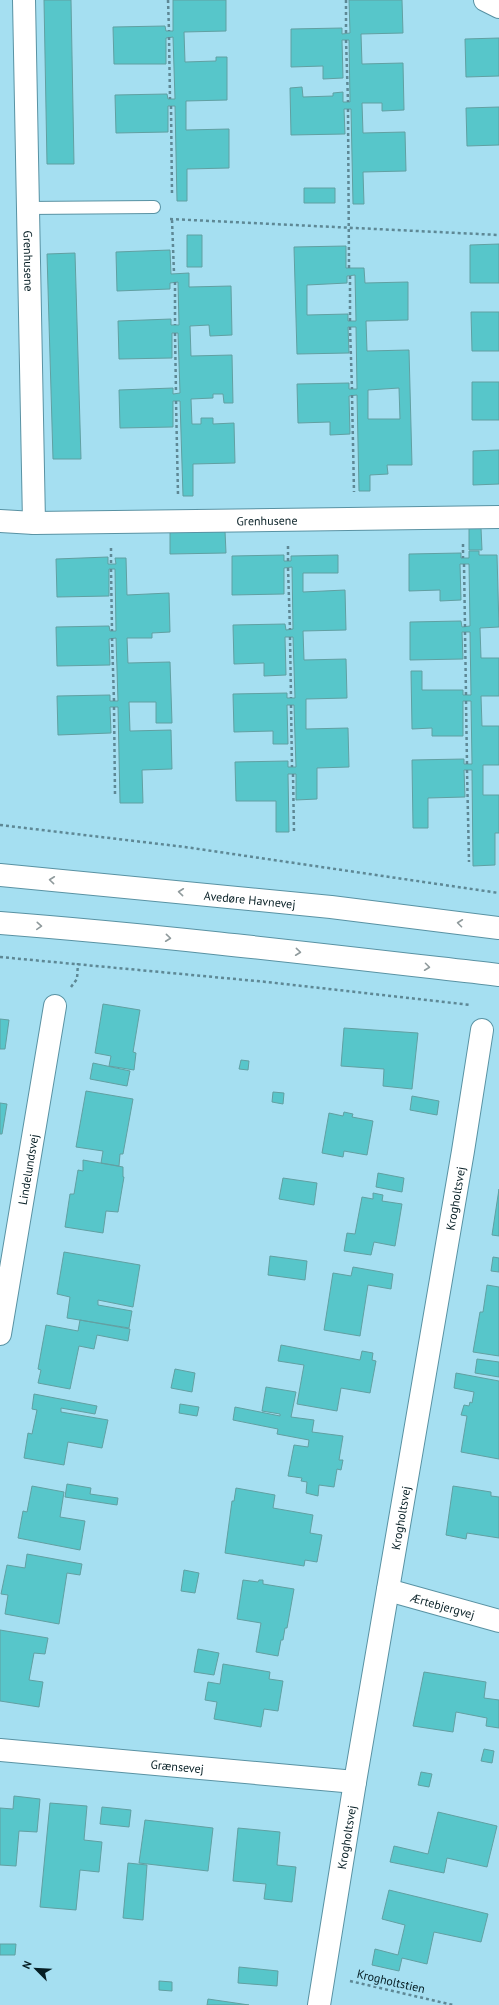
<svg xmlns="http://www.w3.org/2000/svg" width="499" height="2005" font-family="'PT Sans',sans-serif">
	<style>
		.building { fill: #57c6ca; stroke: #61a0a2; fill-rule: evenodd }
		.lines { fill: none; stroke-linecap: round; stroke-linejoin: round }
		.lane-casing { stroke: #5992a3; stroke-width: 14 }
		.street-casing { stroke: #5992a3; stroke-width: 24 }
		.secondary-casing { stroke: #5992a3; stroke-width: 24 }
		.path { stroke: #5e8895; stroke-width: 2.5; stroke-dasharray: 3 3; stroke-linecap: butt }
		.lane { stroke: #fff; stroke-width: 12 }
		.street { stroke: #fff; stroke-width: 22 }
		.secondary { stroke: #fff; stroke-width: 22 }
		.oneway { stroke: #8f9a9c }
		.labels { text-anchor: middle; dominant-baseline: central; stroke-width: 3; stroke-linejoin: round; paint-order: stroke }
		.street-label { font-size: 12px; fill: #061e24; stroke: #a5dff1 }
	</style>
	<rect width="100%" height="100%" fill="#a5dff1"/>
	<!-- building -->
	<path class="building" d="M 44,0 L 71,0 L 74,164 L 47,164 Z
		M 173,0 L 226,0 L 226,31 L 184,32 L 185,62 L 216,61 L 216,57 L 227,57 L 227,100 L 186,101 L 186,130 L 229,129 L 229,168 L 187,169 L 187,201 L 177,201 L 175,106 L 168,106 L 168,132 L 116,133 L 115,95 L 167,94 L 168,99 L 175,99 L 173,37 L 166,38 L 166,64 L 114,64 L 113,27 L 165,26 L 166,31 L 173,31 Z
		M 349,0 L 402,0 L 403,33 L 361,34 L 362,64 L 403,63 L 404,110 L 382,111 L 382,103 L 362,103 L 363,133 L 405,132 L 406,171 L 363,172 L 364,204 L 353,204 L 351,109 L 344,109 L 345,134 L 291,135 L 290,88 L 302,87 L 303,97 L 333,96 L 333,93 L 343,92 L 343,102 L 350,102 L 349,40 L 342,40 L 343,78 L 323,79 L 323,66 L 291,67 L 291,29 L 342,28 L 342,34 L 350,33 Z
		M 499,38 L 499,76 L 466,77 L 465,39 Z
		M 499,107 L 499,145 L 467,146 L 466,108 Z
		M 304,188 L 335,188 L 335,203 L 304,203 Z
		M 187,235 L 202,235 L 202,267 L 187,267 Z
		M 499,244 L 499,283 L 470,283 L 470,245 Z
		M 346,246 L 346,268 L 364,268 L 365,283 L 408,282 L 408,320 L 366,321 L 367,351 L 409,350 L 412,465 L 387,465 L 388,474 L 370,475 L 370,491 L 359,491 L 357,395 L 349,396 L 350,434 L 330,435 L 330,422 L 298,423 L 297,384 L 349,383 L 349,389 L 357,389 L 356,327 L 348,327 L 349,353 L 297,354 L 294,247 ZM 355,275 L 356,321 L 348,321 L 348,314 L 307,315 L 307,285 L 347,283 L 347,276 ZM 399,388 L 400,419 L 368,419 L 368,390 Z
		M 170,250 L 171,274 L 189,273 L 189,287 L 231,286 L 232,335 L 210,336 L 209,325 L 190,326 L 191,356 L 232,355 L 233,403 L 224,403 L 223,394 L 213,394 L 213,398 L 191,399 L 192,424 L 201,424 L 201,418 L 213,418 L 213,424 L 234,423 L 235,463 L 193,464 L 193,496 L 183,496 L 180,401 L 173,401 L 173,427 L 120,428 L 119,390 L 173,388 L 173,394 L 180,393 L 178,333 L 172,333 L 172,358 L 119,359 L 118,321 L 171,319 L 171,325 L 179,325 L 178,282 L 170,283 L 170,289 L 117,291 L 116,252 Z
		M 75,253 L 81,459 L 53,459 L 47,254 Z
		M 471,312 L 499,312 L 499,351 L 472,351 Z
		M 472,382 L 499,382 L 499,420 L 472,420 Z
		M 499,450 L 499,484 L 473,485 L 473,451 Z
		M 469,528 L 481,528 L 482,550 L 469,550 Z
		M 225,531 L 226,553 L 170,554 L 170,532 Z
		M 469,551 L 479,551 L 479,555 L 497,555 L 499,627 L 480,628 L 481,658 L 499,658 L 499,696 L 481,696 L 482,726 L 499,726 L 499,765 L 483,765 L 483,795 L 499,795 L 499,833 L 495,833 L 495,865 L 473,866 L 472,770 L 464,770 L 465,797 L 428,798 L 428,828 L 413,828 L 412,760 L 464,759 L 464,764 L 472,764 L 471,701 L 463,701 L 463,736 L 432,736 L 432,728 L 412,729 L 411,671 L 422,671 L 422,690 L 463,690 L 463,695 L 471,695 L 470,632 L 462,632 L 463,659 L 410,660 L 410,622 L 461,621 L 462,627 L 470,626 L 469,564 L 460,564 L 461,600 L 440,601 L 440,590 L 409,591 L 409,554 L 461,553 L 461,558 L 469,558 Z
		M 284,555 L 284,561 L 291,561 L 291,556 L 338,555 L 338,573 L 303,573 L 303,592 L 345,590 L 346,630 L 303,631 L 304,660 L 346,659 L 347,698 L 306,699 L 306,729 L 348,728 L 349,767 L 317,768 L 317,799 L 296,800 L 296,774 L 288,774 L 289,832 L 276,832 L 276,801 L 236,801 L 235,762 L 288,761 L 288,767 L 296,767 L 294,705 L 287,705 L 288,744 L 273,744 L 273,731 L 234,732 L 233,694 L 287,693 L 287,698 L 295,698 L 293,637 L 285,637 L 286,675 L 264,676 L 264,663 L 234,664 L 233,625 L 285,624 L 286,630 L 293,629 L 292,567 L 284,568 L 284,594 L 232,595 L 232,556 Z
		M 108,557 L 108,564 L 116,564 L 115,558 L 126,558 L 127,595 L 169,593 L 170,632 L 152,633 L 152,638 L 127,638 L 128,663 L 170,662 L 172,723 L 156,723 L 156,702 L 129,702 L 130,731 L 171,730 L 172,769 L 142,770 L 143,803 L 120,803 L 118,707 L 110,707 L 111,733 L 58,735 L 57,696 L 110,695 L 110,701 L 118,701 L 116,638 L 109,639 L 110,665 L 57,666 L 56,627 L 109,626 L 110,631 L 116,631 L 115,569 L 109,569 L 109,596 L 57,597 L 56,559 Z
		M 103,1004 L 140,1010 L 133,1052 L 136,1053 L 134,1070 L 109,1066 L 111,1056 L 95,1053 Z
		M 0,1019 L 9,1020 L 5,1049 L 0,1049 Z
		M 344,1028 L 418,1033 L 412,1089 L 383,1086 L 384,1069 L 341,1066 Z
		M 241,1060 L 249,1061 L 248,1070 L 239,1069 Z
		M 93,1063 L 130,1071 L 127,1086 L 90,1079 Z
		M 86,1091 L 133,1099 L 123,1154 L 120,1154 L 119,1166 L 101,1163 L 103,1151 L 76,1147 Z
		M 273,1092 L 284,1093 L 283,1104 L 272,1102 Z
		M 412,1096 L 439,1101 L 437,1115 L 410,1110 Z
		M 0,1103 L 7,1104 L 2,1134 L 0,1134 Z
		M 344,1112 L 353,1114 L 352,1117 L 373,1121 L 367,1155 L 344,1151 L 343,1157 L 322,1153 L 329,1113 L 343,1116 Z
		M 83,1160 L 123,1167 L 123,1177 L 124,1177 L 118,1212 L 106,1211 L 103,1233 L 65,1227 L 70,1194 L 74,1194 L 78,1170 L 83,1171 Z
		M 378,1173 L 404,1178 L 402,1192 L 376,1187 Z
		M 283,1178 L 317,1183 L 314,1205 L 279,1199 Z
		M 499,1189 L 499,1236 L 492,1235 Z
		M 373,1193 L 383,1195 L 382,1201 L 402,1204 L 395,1246 L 374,1242 L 371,1255 L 344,1251 L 347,1233 L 355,1234 L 362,1197 L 373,1199 Z
		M 64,1252 L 140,1265 L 133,1307 L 98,1300 L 98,1305 L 132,1311 L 129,1328 L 67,1318 L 70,1297 L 57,1294 Z
		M 270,1256 L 307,1261 L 305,1280 L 268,1275 Z
		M 493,1257 L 499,1258 L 499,1272 L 491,1271 Z
		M 353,1267 L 393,1274 L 391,1289 L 368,1285 L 360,1336 L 324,1330 L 333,1273 L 351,1276 Z
		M 487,1285 L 499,1287 L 499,1356 L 473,1352 L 480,1312 L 483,1312 Z
		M 80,1320 L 130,1329 L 128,1341 L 97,1335 L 94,1349 L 79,1346 L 70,1389 L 38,1383 L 41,1370 L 38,1369 L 46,1325 L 78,1331 Z
		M 281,1345 L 360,1360 L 362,1351 L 373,1353 L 372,1360 L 376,1361 L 370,1393 L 341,1388 L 337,1411 L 297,1404 L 304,1365 L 278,1361 Z
		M 477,1359 L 499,1362 L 499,1377 L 475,1373 Z
		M 175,1369 L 195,1373 L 192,1392 L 171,1388 Z
		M 456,1373 L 499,1381 L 499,1459 L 461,1452 L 467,1416 L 461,1415 L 464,1405 L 469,1406 L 470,1402 L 472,1403 L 474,1392 L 454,1388 Z
		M 266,1387 L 296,1392 L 291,1417 L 314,1420 L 312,1432 L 343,1436 L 339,1460 L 343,1460 L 341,1470 L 337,1469 L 334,1487 L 319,1485 L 318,1496 L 306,1493 L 307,1482 L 301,1481 L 302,1478 L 288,1476 L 294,1445 L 308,1447 L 309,1440 L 277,1434 L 278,1429 L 233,1420 L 235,1407 L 280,1416 L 280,1414 L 262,1411 Z
		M 34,1394 L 97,1406 L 95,1414 L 61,1408 L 61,1412 L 108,1420 L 102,1448 L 68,1442 L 64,1465 L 24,1458 L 28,1433 L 32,1434 L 37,1410 L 32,1409 Z
		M 180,1404 L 199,1407 L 197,1416 L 179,1413 Z
		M 67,1484 L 91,1488 L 90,1494 L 118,1498 L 117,1505 L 65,1497 Z
		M 32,1486 L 64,1492 L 60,1517 L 85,1521 L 80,1550 L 18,1538 L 23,1511 L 27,1512 Z
		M 453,1486 L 491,1492 L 491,1496 L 499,1497 L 499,1538 L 467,1533 L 466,1539 L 446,1535 Z
		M 236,1488 L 275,1495 L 273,1508 L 313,1515 L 310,1533 L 322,1535 L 317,1562 L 305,1560 L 304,1566 L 225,1553 L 232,1501 L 234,1501 Z
		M 27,1554 L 82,1564 L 80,1575 L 67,1573 L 59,1624 L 5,1614 L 8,1595 L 1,1594 L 7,1565 L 25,1568 Z
		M 184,1570 L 199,1573 L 195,1593 L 181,1591 Z
		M 243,1580 L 258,1582 L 259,1580 L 263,1580 L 263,1584 L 294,1589 L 287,1628 L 285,1628 L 283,1640 L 281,1640 L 278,1656 L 256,1652 L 261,1623 L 237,1619 Z
		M 0,1630 L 48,1638 L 45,1654 L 34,1653 L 29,1680 L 43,1682 L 39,1707 L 0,1701 Z
		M 198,1649 L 219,1653 L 214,1675 L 194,1672 Z
		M 223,1664 L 270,1672 L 269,1679 L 283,1681 L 278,1711 L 264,1709 L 261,1727 L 214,1719 L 217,1702 L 205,1700 L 208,1682 L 220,1684 Z
		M 424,1672 L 486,1682 L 484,1698 L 499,1700 L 499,1728 L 486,1726 L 487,1718 L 456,1712 L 453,1732 L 413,1726 Z
		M 484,1749 L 494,1751 L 492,1763 L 481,1761 Z
		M 421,1772 L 432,1774 L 429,1787 L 418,1785 Z
		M 14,1796 L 40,1799 L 37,1832 L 19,1831 L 16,1866 L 0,1865 L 0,1808 L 13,1809 Z
		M 50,1803 L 87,1806 L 84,1840 L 102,1842 L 99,1872 L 80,1870 L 76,1910 L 40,1907 Z
		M 102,1807 L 131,1810 L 129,1827 L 100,1824 Z
		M 438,1812 L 497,1826 L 487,1867 L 447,1858 L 444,1873 L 390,1862 L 394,1846 L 428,1854 Z
		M 145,1820 L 213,1828 L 208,1871 L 139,1863 Z
		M 238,1828 L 280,1832 L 277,1865 L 296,1867 L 292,1902 L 264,1899 L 266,1884 L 233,1881 Z
		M 128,1863 L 147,1865 L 143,1920 L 123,1918 Z
		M 389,1890 L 488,1914 L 481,1942 L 434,1932 L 427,1964 L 402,1958 L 399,1971 L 372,1965 L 375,1949 L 398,1955 L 405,1925 L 382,1919 Z
		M 0,1944 L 16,1944 L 15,1955 L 0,1955 Z
		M 239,1967 L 278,1971 L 277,1986 L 238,1983 Z
		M 159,1981 L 172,1982 L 172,1991 L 159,1990 Z
		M 208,1999 L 249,2005 L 207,2005 Z"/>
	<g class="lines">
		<!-- lane casing -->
		<g class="lane-casing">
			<path id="lane" d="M 27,208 L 154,207"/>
		</g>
		<!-- street casing -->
		<g class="street-casing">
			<g id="street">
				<path id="s1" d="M 24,0 L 34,523"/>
				<path d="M 485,0 L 499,7"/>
				<path id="s2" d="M 0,521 L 34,523 L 499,517"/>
				<path id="s3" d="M 0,1334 L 55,1006"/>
				<path id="s4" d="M 388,1590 L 499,1621"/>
				<path id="s5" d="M 0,1750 L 355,1782"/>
				<path id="s6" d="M 319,2005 L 355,1782 L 463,1151 L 482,1030"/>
			</g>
		</g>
		<!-- secondary casing -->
		<g class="secondary-casing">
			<g id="secondary">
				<path id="s7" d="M 0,875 L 331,907 L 499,928"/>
				<path d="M 0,923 C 167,936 333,956 499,975"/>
			</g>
		</g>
		<!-- path -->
		<path class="path" d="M 168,0 L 169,31
			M 346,0 L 346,33
			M 169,37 L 170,99
			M 346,40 L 348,102
			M 171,106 L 172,195
			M 348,109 L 349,268
			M 170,219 L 499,235
			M 172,220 L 174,273
			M 350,276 L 350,321
			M 175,282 L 175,325
			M 350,327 L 352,389
			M 175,333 L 176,393
			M 352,395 L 354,492
			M 176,401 L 178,495
			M 463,544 L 463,558
			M 288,546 L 288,561
			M 111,548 L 111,564
			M 464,564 L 465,627
			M 288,568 L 290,630
			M 111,569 L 112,631
			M 465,632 L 466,695
			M 290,637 L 291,698
			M 112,638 L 114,701
			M 466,701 L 467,764
			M 291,705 L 292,767
			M 114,707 L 115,794
			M 467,770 L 469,862
			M 293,774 L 294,833
			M 0,825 L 185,847 L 499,893
			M 0,957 L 267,982 L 471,1005
			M 71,987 L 77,979 L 78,963
			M 350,1981 L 453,2005"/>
		<!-- lane -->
		<use href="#lane" class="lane"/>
		<!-- street -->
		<use href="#street" class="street"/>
		<!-- secondary -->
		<use href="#secondary" class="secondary"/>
	</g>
	<!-- one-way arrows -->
	<defs><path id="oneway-chevron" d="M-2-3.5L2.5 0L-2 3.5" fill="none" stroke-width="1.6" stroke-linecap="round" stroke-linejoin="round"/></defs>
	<g class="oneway">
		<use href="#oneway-chevron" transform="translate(52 880) rotate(-174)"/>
		<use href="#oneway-chevron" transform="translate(181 892) rotate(-174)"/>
		<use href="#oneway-chevron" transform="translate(460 923) rotate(-173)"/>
		<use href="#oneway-chevron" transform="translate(39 926) rotate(4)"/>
		<use href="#oneway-chevron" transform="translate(168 938) rotate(6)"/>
		<use href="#oneway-chevron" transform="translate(298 952) rotate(6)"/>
		<use href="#oneway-chevron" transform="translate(427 967) rotate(7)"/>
	</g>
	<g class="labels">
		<!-- street labels -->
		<g class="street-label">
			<text stroke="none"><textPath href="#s1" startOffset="261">Grenhusene</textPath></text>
			<text stroke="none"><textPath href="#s2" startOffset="267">Grenhusene</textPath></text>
			<text stroke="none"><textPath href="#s7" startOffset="251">Avedøre Havnevej</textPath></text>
			<text stroke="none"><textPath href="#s3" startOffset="167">Lindelundsvej</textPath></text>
			<text stroke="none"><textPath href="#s6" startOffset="818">Krogholtsvej</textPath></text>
			<text stroke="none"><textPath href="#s6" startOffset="494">Krogholtsvej</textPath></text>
			<text stroke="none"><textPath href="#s4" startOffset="57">Ærtebjergvej</textPath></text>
			<text stroke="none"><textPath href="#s5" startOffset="178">Grænsevej</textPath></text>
			<text stroke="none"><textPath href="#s6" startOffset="170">Krogholtsvej</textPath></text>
			<text transform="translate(391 1981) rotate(13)">Krogholtstien</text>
		</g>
	</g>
	<!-- north arrow -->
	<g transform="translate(36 1969) rotate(294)" stroke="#a5dff1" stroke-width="3" paint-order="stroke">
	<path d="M0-3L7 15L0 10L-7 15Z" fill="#061e24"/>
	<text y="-6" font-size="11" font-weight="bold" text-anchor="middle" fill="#061e24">N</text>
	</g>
</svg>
